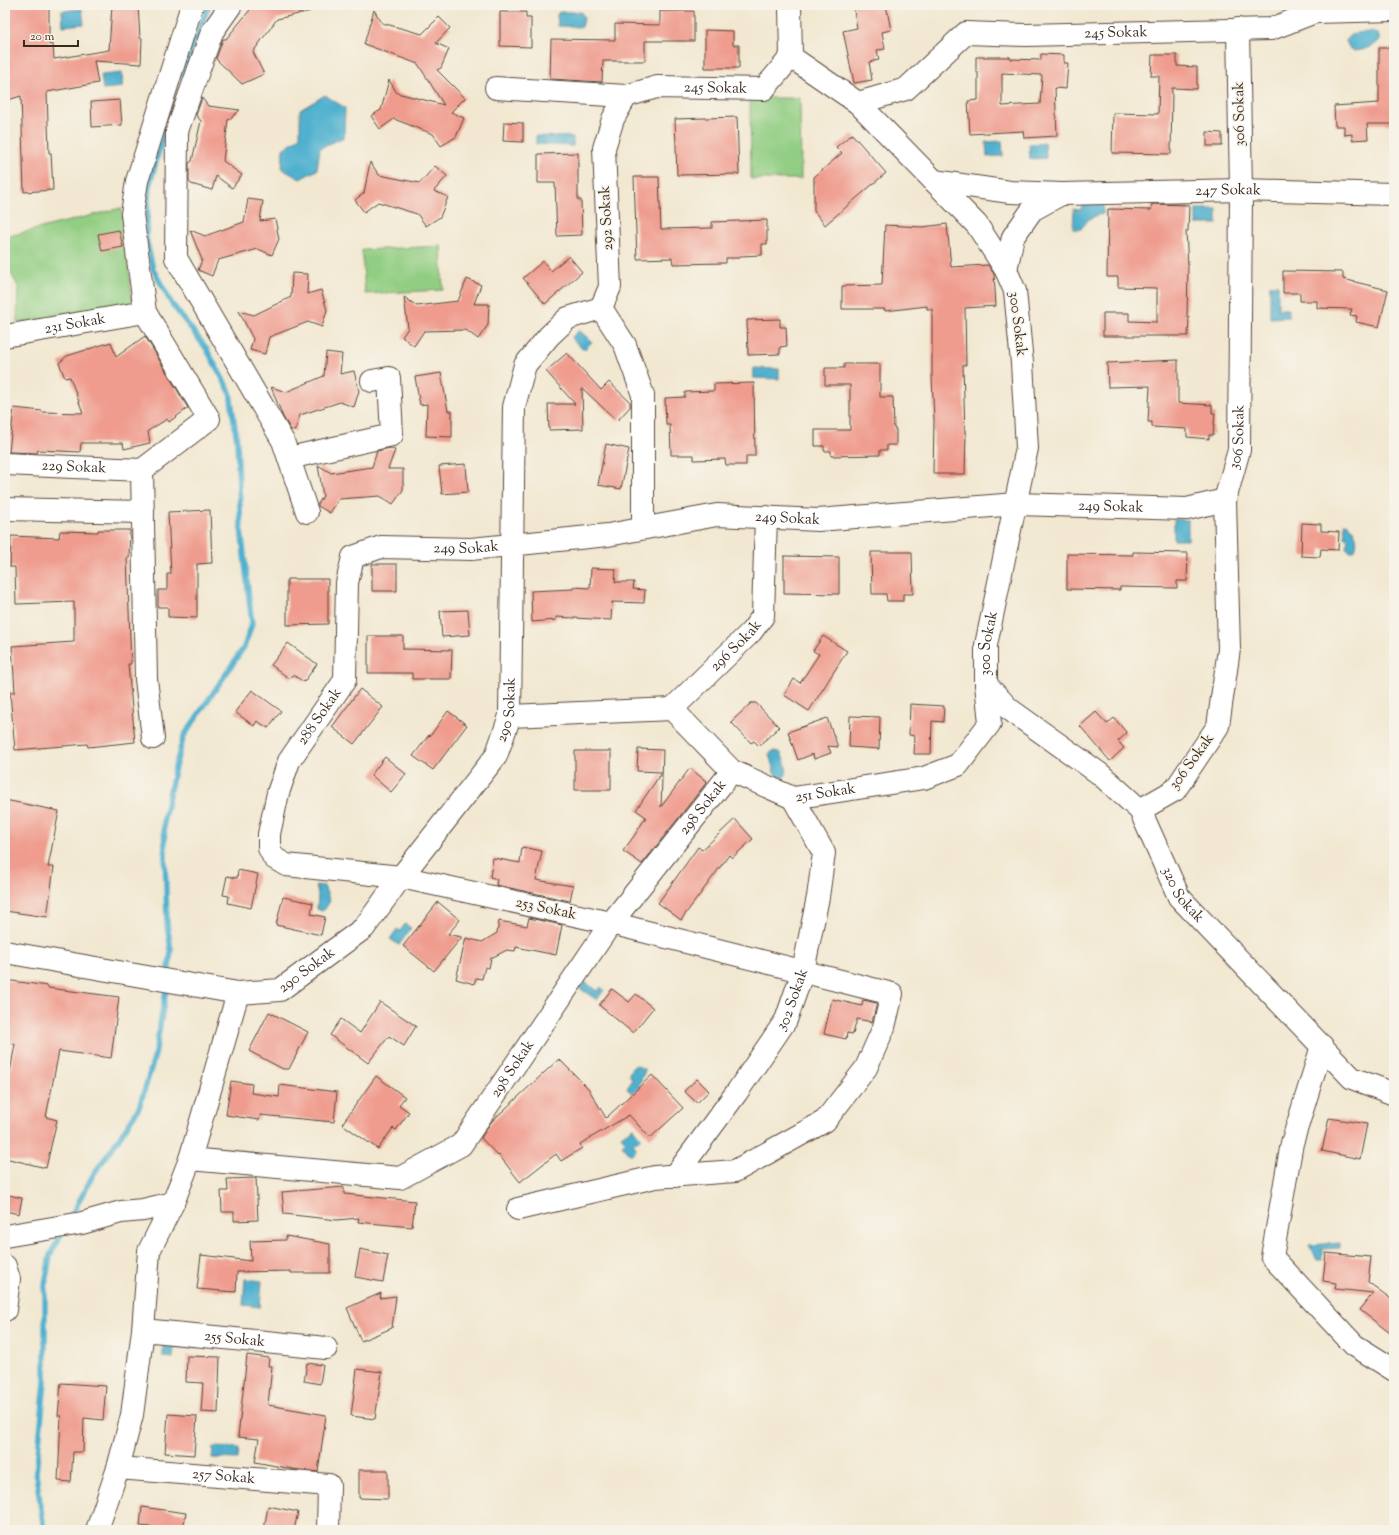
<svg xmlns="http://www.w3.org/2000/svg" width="1399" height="1535" font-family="'Sorts Mill Goudy',serif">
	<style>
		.green { fill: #91cd82; stroke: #667c50 }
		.water { fill: #50b1cf; stroke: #466e76 }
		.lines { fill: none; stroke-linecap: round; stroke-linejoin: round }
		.stream { stroke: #50b1cf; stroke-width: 5.5 }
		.building { fill: #ef9c8e; fill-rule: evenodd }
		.minor-casing { stroke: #564639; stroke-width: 24 }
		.minor { stroke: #fff; stroke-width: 22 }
		.labels { text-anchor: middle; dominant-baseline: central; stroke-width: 3; stroke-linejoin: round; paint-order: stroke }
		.street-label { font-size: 15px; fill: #3b2a1e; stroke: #f7f3e8 }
	</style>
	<rect width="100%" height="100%" fill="#f7f3e8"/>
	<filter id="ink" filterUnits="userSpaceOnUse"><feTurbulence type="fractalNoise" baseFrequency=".025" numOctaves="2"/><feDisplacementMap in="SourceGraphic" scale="8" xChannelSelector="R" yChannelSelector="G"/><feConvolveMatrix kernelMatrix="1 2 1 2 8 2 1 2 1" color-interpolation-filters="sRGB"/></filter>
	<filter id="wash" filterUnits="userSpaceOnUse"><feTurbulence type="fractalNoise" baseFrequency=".012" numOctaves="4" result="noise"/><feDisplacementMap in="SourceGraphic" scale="16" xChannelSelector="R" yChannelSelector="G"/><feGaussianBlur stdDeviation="0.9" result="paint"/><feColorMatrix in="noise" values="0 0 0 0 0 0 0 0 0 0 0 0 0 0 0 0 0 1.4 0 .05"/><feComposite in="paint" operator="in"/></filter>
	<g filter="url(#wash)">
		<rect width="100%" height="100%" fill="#f2e8d1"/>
		<!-- green -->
		<path class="green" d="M 750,98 L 800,98 L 801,179 L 751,179 Z
			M 121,208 L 133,306 L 17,323 L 18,286 L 5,263 L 5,237 Z
			M 441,246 L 443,290 L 365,294 L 362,250 Z"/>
		<!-- water -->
		<path class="water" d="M 82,9 L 84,24 L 63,26 L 62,11 Z
			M 559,12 L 581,12 L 584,18 L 582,27 L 558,26 L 557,15 Z
			M 1374,32 C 1378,34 1380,36 1379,41 C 1372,47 1359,53 1350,50 L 1346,41 C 1350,30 1363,33 1374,32 Z
			M 122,73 L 123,87 L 103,89 L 101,75 Z
			M 325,95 L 345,108 L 344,137 L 320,148 L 317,170 L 300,179 L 282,169 L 283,149 L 300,137 L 300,110 Z
			M 536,136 L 573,137 L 573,146 L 536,144 Z
			M 1002,141 L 1003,156 L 987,157 L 986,142 Z
			M 1045,143 L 1046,158 L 1030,159 L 1029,144 Z
			M 1083,201 L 1103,201 L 1103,214 C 1092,216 1086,220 1081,229 L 1073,229 L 1074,209 L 1079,210 C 1082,208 1083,205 1083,201 Z
			M 1196,209 L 1217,209 L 1217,224 L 1196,224 Z
			M 1270,285 L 1278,285 L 1278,309 L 1289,309 L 1289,317 L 1270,318 Z
			M 579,330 L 592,342 L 584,350 L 571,338 Z
			M 754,368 L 779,369 L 779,379 L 753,378 Z
			M 1174,519 L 1188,520 L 1188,540 L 1174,540 Z
			M 1347,523 C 1355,529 1360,542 1354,551 L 1351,551 L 1346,548 L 1348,539 L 1345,536 L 1344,524 Z
			M 773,751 L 780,752 C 784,760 791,772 783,778 L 777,777 L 774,772 L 769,754 Z
			M 316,885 L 324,886 L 330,901 L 325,909 L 322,911 L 317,909 L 318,895 Z
			M 405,924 L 411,928 L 399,945 L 390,939 L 397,929 L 400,931 Z
			M 583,981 L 598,991 L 601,987 L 604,990 L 597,1000 L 578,987 Z
			M 636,1065 L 645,1070 C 643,1078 637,1085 638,1093 L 632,1093 L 627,1089 L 632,1079 L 629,1074 L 631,1069 Z
			M 633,1128 L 641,1138 L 633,1144 L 637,1149 L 630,1155 L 622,1145 L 626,1142 L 621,1136 Z
			M 1340,1243 L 1340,1248 L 1322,1249 L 1322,1260 L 1317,1260 L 1309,1245 Z
			M 245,1279 L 262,1281 L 260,1307 L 243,1305 Z
			M 170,1339 L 197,1340 L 197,1347 L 174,1347 L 173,1358 L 163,1357 L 163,1345 Z
			M 213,1447 L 239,1448 L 238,1459 L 212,1458 Z"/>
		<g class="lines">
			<!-- stream -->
			<path class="stream" d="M 181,76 L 209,5
				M 168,118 L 149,187 L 146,237 L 153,269 L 172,304 L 206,348 L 230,392 L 237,442 L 241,528 L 252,624 L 244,647 L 184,736 L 175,767 L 164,819 L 167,924 L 171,950 L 168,976
				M 69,1220 L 93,1175 L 113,1147 L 139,1108 L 155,1055 L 167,984
				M 44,1530 L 36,1474 L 45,1382 L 45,1285 L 50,1255 L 62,1233"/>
		</g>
		<g id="blocks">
			<!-- building -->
			<path class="building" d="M 5,5 L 49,5 L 49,45 L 53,44 L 54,59 L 109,50 L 112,5 L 138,5 L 140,38 L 142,38 L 141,64 L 94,61 L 98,83 L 47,92 L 49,153 L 51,153 L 53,190 L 24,192 L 21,96 L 5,101 Z
				M 254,5 L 310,5 L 311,11 L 277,19 L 253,52 L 264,74 L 242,84 L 216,59 L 223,39 L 226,39 Z
				M 853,5 L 886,5 L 891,30 L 882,32 L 885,49 L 877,50 L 879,60 L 869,62 L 872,80 L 854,83 L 843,31 L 857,28 Z
				M 374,10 L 382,23 L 422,34 L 439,17 L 450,28 L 436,43 L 449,49 L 441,68 L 437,70 L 465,98 L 451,112 L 464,118 L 456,137 L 441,146 L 433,134 L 394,119 L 380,129 L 371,116 L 381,110 L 389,80 L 397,93 L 444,105 L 418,64 L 364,44 Z
				M 660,11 L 694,11 L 694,41 L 645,41 L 645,61 L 603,61 L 602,82 L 550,79 L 551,39 L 615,40 L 615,24 L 660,25 Z
				M 500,12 L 526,12 L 526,18 L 531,18 L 531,47 L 500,46 Z
				M 705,30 L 733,31 L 733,45 L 739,45 L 739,68 L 705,68 Z
				M 1379,48 L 1394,48 L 1394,124 L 1367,124 L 1368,139 L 1352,140 L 1352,134 L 1344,135 L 1344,126 L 1335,126 L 1334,106 L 1379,103 Z
				M 1041,54 L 1064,55 L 1064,63 L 1068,63 L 1066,89 L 1055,88 L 1057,136 L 1024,138 L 1023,131 L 970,134 L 968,101 L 978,100 L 978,72 L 976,72 L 976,57 L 1010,57 L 1010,59 L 1041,60 ZM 1002,73 L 1042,75 L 1040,104 L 1002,106 Z
				M 1152,55 L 1177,55 L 1177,66 L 1197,67 L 1197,89 L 1172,88 L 1171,154 L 1112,153 L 1113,113 L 1158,114 L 1159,76 L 1151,76 Z
				M 202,98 L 208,106 L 240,110 L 228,120 L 223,161 L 242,175 L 232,188 L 216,176 L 212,190 L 191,184 L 189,181 L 189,163 L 192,161 L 201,121 L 196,115 Z
				M 120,100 L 122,125 L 92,127 L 91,102 Z
				M 737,117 L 739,174 L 677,175 L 675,119 Z
				M 504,122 L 523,123 L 523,142 L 503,141 Z
				M 1207,132 L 1222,133 L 1222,146 L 1207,146 Z
				M 852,134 L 886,173 L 825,225 L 814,211 L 814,177 L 842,153 L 836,147 Z
				M 578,153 L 578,200 L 581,200 L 582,235 L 557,236 L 555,183 L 538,183 L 538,154 Z
				M 370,162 L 379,175 L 420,183 L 435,166 L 447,176 L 434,191 L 448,197 L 440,217 L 426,226 L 417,214 L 378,202 L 364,212 L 355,200 L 364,193 Z
				M 634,177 L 659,177 L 661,229 L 712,228 L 712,222 L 767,220 L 767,244 L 762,244 L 762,255 L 740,256 L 740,258 L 726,258 L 726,263 L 673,264 L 672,258 L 637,259 Z
				M 248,199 L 263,201 L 260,221 L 275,219 L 279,239 L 272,255 L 258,249 L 218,260 L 212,276 L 198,270 L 202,260 L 190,230 L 205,236 L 244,222 Z
				M 1152,204 L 1189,205 L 1188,231 L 1186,231 L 1188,266 L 1187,317 L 1189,317 L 1188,336 L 1103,336 L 1103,313 L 1129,313 L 1129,321 L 1157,322 L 1157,288 L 1118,287 L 1118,277 L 1107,277 L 1108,209 L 1151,210 Z
				M 947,224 L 951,267 L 988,265 L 994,274 L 996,306 L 965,308 L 966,365 L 963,365 L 965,433 L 966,433 L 965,474 L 933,474 L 934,420 L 932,377 L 932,309 L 927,309 L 927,306 L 885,311 L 885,309 L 842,309 L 842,286 L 882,285 L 885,225 L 922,227 Z
				M 119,230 L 123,247 L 102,251 L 98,234 Z
				M 569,256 L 582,272 L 545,304 L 523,278 L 543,261 L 551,271 Z
				M 1283,271 L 1343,272 L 1343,279 L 1388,290 L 1379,327 L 1356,322 L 1357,316 L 1350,315 L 1352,309 L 1317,308 L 1317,301 L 1300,301 L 1300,293 L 1283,293 Z
				M 292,273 L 308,274 L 307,294 L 321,290 L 327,310 L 322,327 L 308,322 L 269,337 L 265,354 L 250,350 L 253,339 L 239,311 L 254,315 L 291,297 Z
				M 467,279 L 481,285 L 474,304 L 489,304 L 488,325 L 478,339 L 466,330 L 424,331 L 414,346 L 402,337 L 408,328 L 404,297 L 417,306 L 458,301 Z
				M 780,319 L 780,327 L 786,327 L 787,346 L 780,347 L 780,354 L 748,355 L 747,320 Z
				M 145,336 L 188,408 L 169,422 L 167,419 L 148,431 L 150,443 L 124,449 L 123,443 L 81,443 L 80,452 L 38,450 L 37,453 L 9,452 L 14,408 L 42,411 L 42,412 L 83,413 L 70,377 L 65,378 L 59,363 L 67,356 L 111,342 L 116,357 Z
				M 326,352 L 342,354 L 340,374 L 354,371 L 359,391 L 354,407 L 340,402 L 300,415 L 295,431 L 291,430 L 283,417 L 271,387 L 286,392 L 324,376 Z
				M 567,353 L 601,390 L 609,382 L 630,402 L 630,407 L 617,421 L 582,388 L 583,429 L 549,430 L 548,404 L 575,404 L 546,371 Z
				M 1178,360 L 1178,403 L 1212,405 L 1212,413 L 1215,413 L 1213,435 L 1209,435 L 1209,439 L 1187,437 L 1187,429 L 1152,427 L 1152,422 L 1148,422 L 1150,386 L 1108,387 L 1107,363 Z
				M 844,364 L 880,364 L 880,397 L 893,397 L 894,429 L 896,429 L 896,445 L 887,445 L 887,450 L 880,450 L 880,455 L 831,456 L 831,451 L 824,451 L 824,446 L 815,446 L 815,430 L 850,430 L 850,385 L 825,385 L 825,368 L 844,368 Z
				M 441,373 L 448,411 L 452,411 L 452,437 L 426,436 L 427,404 L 420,405 L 415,377 Z
				M 754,383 L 755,456 L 746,456 L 746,465 L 726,465 L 725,459 L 694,460 L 694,455 L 671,455 L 670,425 L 666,425 L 665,398 L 685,397 L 685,392 L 714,391 L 714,384 Z
				M 606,444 L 629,449 L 621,489 L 598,485 Z
				M 390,448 L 395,450 L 388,469 L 403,469 L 403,490 L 393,504 L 380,496 L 339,499 L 330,513 L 318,506 L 318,504 L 323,496 L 318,465 L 331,473 L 372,467 L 377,451 Z
				M 466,464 L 468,492 L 442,494 L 439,466 Z
				M 210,510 L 212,563 L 197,564 L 197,618 L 168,617 L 168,607 L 158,607 L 158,590 L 167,590 L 167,574 L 171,574 L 168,512 Z
				M 1302,523 L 1321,524 L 1321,531 L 1339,532 L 1338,550 L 1321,549 L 1320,557 L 1301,556 Z
				M 98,530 L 130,530 L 129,558 L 127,558 L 131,664 L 128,664 L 135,742 L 88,747 L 87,744 L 15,750 L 10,692 L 15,692 L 12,646 L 74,642 L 74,602 L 16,604 L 15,567 L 10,567 L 11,536 L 59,538 L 60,531 L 98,532 Z
				M 871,552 L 912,552 L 913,594 L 903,594 L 903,601 L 887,601 L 886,594 L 872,594 Z
				M 1133,552 L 1188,553 L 1187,581 L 1177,581 L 1177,588 L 1120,587 L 1120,590 L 1067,589 L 1067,554 L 1133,555 Z
				M 784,556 L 839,557 L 839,594 L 784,593 Z
				M 372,564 L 397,564 L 397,591 L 372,591 Z
				M 591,568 L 616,569 L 615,582 L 634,582 L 633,589 L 645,590 L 644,603 L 612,602 L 611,620 L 556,617 L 556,620 L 532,622 L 531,591 L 573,589 L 574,587 L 590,588 Z
				M 287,579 L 328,579 L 328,624 L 287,625 Z
				M 468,610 L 470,635 L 442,637 L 440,611 Z
				M 368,636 L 403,636 L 403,649 L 452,650 L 451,679 L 412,679 L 412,673 L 368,673 Z
				M 823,636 L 847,651 L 809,711 L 784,695 L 794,679 L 800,683 L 819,654 L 813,651 Z
				M 288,643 L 317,664 L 304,682 L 293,675 L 290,679 L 271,665 Z
				M 360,689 L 383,707 L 354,744 L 332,727 Z
				M 252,690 L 281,711 L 268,728 L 257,721 L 254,726 L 235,712 Z
				M 751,703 L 756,703 L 779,727 L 759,746 L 754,741 L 751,743 L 731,722 Z
				M 910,704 L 944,706 L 943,722 L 932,721 L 931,754 L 914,754 L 915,736 L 909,735 Z
				M 448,711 L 467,725 L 433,770 L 413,756 L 429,735 L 430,736 Z
				M 1096,712 L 1107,724 L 1114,718 L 1127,733 L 1118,741 L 1124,748 L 1110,761 L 1080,726 Z
				M 850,716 L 880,717 L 879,749 L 849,747 Z
				M 827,718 L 838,747 L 828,746 L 831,753 L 814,759 L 813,754 L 798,760 L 788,732 Z
				M 638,749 L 663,750 L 661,807 L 690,768 L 707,782 L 642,864 L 623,851 L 634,836 L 646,817 L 636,810 L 662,772 L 637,771 Z
				M 575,751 L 611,751 L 611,790 L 575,790 Z
				M 385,757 L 406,774 L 391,792 L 371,775 Z
				M 5,800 L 59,811 L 48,867 L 54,867 L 47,917 L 5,911 Z
				M 735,819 L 753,839 L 732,858 L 729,855 L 681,920 L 658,903 L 698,847 L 702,850 Z
				M 522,847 L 542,851 L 536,880 L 573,886 L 570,901 L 496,885 L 497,879 L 490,877 L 493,858 L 520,863 Z
				M 238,870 L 258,874 L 251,908 L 228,903 L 229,896 L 223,895 L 227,876 L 237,878 Z
				M 283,897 L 313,903 L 311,914 L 325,917 L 321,935 L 276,925 Z
				M 438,902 L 460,920 L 448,934 L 462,937 L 434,971 L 403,946 Z
				M 529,918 L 562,925 L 556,955 L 516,947 L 515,951 L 507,950 L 491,958 L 489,968 L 485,967 L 482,979 L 476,978 L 474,984 L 456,979 L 466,938 L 482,942 L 497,933 L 499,921 L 527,926 Z
				M 5,980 L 48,986 L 48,988 L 119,997 L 111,1058 L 59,1051 L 46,1117 L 57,1120 L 46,1168 L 5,1158 L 5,1100 L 15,1044 L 5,1043 Z
				M 612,989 L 629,1002 L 636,994 L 653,1008 L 633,1033 L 599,1005 Z
				M 832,999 L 862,1006 L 863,1000 L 877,1003 L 872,1022 L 857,1019 L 853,1034 L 847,1033 L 846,1039 L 824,1034 Z
				M 380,1002 L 416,1026 L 404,1046 L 389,1036 L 368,1063 L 330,1035 L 341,1019 L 360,1033 Z
				M 269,1012 L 308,1032 L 289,1069 L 283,1069 L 249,1051 Z
				M 559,1059 L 588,1088 L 606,1118 L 652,1075 L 683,1108 L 650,1138 L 629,1115 L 580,1144 L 582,1148 L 561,1161 L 556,1154 L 520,1182 L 499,1155 L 498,1156 L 481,1138 L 491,1122 Z
				M 376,1076 L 405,1097 L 399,1105 L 409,1112 L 396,1130 L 393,1128 L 378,1149 L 342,1124 Z
				M 697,1079 L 709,1091 L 697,1103 L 684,1091 Z
				M 231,1081 L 252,1084 L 251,1093 L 279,1097 L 280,1085 L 337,1092 L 334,1122 L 260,1115 L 259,1120 L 226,1115 Z
				M 1329,1118 L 1367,1124 L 1360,1159 L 1322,1151 Z
				M 256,1178 L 258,1220 L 234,1221 L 234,1212 L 222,1212 L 221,1191 L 228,1191 L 227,1179 Z
				M 344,1187 L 344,1194 L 415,1201 L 412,1227 L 358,1222 L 359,1218 L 337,1220 L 284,1214 L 282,1192 Z
				M 5,1194 L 22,1198 L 19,1214 L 5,1211 Z
				M 286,1236 L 330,1244 L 330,1273 L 291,1273 L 291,1271 L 237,1272 L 236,1292 L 197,1289 L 201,1255 L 251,1261 L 250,1241 L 286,1240 Z
				M 360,1249 L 388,1255 L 383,1282 L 355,1277 Z
				M 1326,1253 L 1371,1257 L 1368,1282 L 1394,1301 L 1394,1336 L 1360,1310 L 1373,1293 L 1335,1289 L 1336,1283 L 1323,1281 Z
				M 381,1293 L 380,1298 L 396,1296 L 392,1328 L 361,1341 L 347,1308 Z
				M 247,1355 L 269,1358 L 268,1366 L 272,1366 L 268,1405 L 326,1415 L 318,1472 L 292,1469 L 255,1462 L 259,1439 L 238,1437 Z
				M 187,1356 L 220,1357 L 218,1413 L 201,1412 L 203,1383 L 186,1382 Z
				M 307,1363 L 323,1365 L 320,1384 L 304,1381 Z
				M 357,1369 L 382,1372 L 375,1419 L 351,1416 Z
				M 61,1383 L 106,1386 L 103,1420 L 84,1418 L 83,1452 L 73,1452 L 71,1482 L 58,1481 L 61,1416 L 58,1416 Z
				M 168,1414 L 197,1416 L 194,1455 L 165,1453 Z
				M 359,1470 L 388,1470 L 388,1499 L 359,1498 Z
				M 268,1506 L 298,1512 L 294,1530 L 264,1530 Z
				M 142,1507 L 186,1513 L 183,1530 L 140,1526 Z"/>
		</g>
	</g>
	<g filter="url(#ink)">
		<use href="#blocks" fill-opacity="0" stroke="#564639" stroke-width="1"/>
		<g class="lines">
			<!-- minor casing -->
			<g class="minor-casing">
				<g id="minor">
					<path d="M 231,5 L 212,32 L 177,131 L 176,258 L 283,441 L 307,512"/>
					<path id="s1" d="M 496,88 L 626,96 L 657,87 L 764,89 L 791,57"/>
					<path id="s2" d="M 858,103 L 906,89 L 966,33 L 1026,35 L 1271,29 L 1315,12 L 1394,10"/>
					<path id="s3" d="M 934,181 L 1010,192 L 1062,194 L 1241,190 L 1394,194"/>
					<path d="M 1006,270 L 1013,237 L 1032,210 L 1061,194"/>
					<path d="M 601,308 L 625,345 L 643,395 L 643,528"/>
					<path id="s4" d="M 5,336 L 145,312"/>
					<path d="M 289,458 L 392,435 L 389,378 L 372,381"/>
					<path id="s5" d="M 5,464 L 142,470"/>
					<path d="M 5,509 L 143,512"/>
					<path id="s6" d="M 986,684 L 1009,709 L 1100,774 L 1140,810 L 1179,897 L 1352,1078 L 1394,1094"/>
					<path id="s7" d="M 672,709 L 751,632 L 763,616 L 766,517"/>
					<path id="s8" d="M 510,716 L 672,709 L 732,771 L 793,798 L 924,778 L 958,765 L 990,723 L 986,684 L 986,645 L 1027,448 L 1022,363 L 1015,291 L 1006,270 L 977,225 L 858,103 L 791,57 L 790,5"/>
					<path d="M 153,738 L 146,679 L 142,470 L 209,419 L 145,312 L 132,214 L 137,181 L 192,5"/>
					<path id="s9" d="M 1140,810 L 1175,790 L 1218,726 L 1229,649 L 1225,500 L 1239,450 L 1241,190 L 1238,29"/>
					<path id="s10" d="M 5,952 L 238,993 L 280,990 L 364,928 L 401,877 L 496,756 L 510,716 L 514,407 L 525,365 L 549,336 L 568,318 L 601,308 L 610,287 L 604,148 L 613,119 L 626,96"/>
					<path d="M 1322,1046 L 1292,1143 L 1272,1257 L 1354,1345 L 1394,1370"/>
					<path id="s11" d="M 190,1159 L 400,1178 L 461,1145 L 611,923 L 732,771"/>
					<path id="s12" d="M 675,1176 L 737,1092 L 786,1020 L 803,971 L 818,897 L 824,853 L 793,798"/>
					<path id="s13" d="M 518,1209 L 655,1177 L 735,1171 L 825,1121 L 866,1068 L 884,1027 L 892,994 L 611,923 L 401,877 L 286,865 L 274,858 L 269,848 L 269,834 L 278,793 L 289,761 L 345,680 L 347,583 L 353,557 L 381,547 L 471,549 L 608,535 L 717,515 L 818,520 L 1016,504 L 1187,509 L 1225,500"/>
					<path d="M 5,1236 L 82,1223 L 121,1212 L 143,1210 L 173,1203"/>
					<path d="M 5,1266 L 9,1279 L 5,1310"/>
					<path id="s14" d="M 143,1330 L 326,1348"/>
					<path id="s15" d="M 118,1468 L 329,1485 L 328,1530"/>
					<path d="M 97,1530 L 118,1468 L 132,1415 L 143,1330 L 149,1251 L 173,1203 L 190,1159 L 238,993"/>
				</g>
			</g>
			<!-- minor -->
			<use href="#minor" class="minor"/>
		</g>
	</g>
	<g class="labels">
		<!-- street labels -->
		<g class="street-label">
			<text stroke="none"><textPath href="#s2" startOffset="282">245 Sokak</textPath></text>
			<text stroke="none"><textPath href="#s1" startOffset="221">245 Sokak</textPath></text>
			<text transform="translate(1240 114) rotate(-91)">306 Sokak</text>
			<text stroke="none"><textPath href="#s3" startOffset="295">247 Sokak</textPath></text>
			<text transform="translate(607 218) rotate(-93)">292 Sokak</text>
			<text stroke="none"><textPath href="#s4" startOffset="71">231 Sokak</textPath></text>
			<text transform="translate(1017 324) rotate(83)">300 Sokak</text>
			<text stroke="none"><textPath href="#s9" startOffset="409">306 Sokak</textPath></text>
			<text stroke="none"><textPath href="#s5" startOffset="69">229 Sokak</textPath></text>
			<text stroke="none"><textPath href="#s13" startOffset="2190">249 Sokak</textPath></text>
			<text stroke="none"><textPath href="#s13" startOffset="1866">249 Sokak</textPath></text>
			<text stroke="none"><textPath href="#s13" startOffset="1542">249 Sokak</textPath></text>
			<text stroke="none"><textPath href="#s8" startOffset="617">300 Sokak</textPath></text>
			<text stroke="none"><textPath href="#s7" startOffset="90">296 Sokak</textPath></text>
			<text stroke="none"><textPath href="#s10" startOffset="648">290 Sokak</textPath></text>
			<text stroke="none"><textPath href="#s13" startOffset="1259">288 Sokak</textPath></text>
			<text transform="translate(1192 762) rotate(-54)">306 Sokak</text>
			<text stroke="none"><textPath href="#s8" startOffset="348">251 Sokak</textPath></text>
			<text stroke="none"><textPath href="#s11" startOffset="696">298 Sokak</textPath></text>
			<text stroke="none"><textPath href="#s6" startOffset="295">320 Sokak</textPath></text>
			<text transform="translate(546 909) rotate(12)">253 Sokak</text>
			<text stroke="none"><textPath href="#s10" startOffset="312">290 Sokak</textPath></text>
			<text stroke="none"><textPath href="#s12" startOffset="213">302 Sokak</textPath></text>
			<text stroke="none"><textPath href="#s11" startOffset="372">298 Sokak</textPath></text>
			<text stroke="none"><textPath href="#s14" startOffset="92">255 Sokak</textPath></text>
			<text stroke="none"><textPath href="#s15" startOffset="106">257 Sokak</textPath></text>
		</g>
	</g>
	<!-- margin -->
	<rect width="1399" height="1535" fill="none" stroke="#f7f3e8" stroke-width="20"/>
	<!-- scale -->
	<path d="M24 40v6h54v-6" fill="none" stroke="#3b2a1e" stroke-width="2"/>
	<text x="30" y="40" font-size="12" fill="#3b2a1e" stroke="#f7f3e8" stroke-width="3" paint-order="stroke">20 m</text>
</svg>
